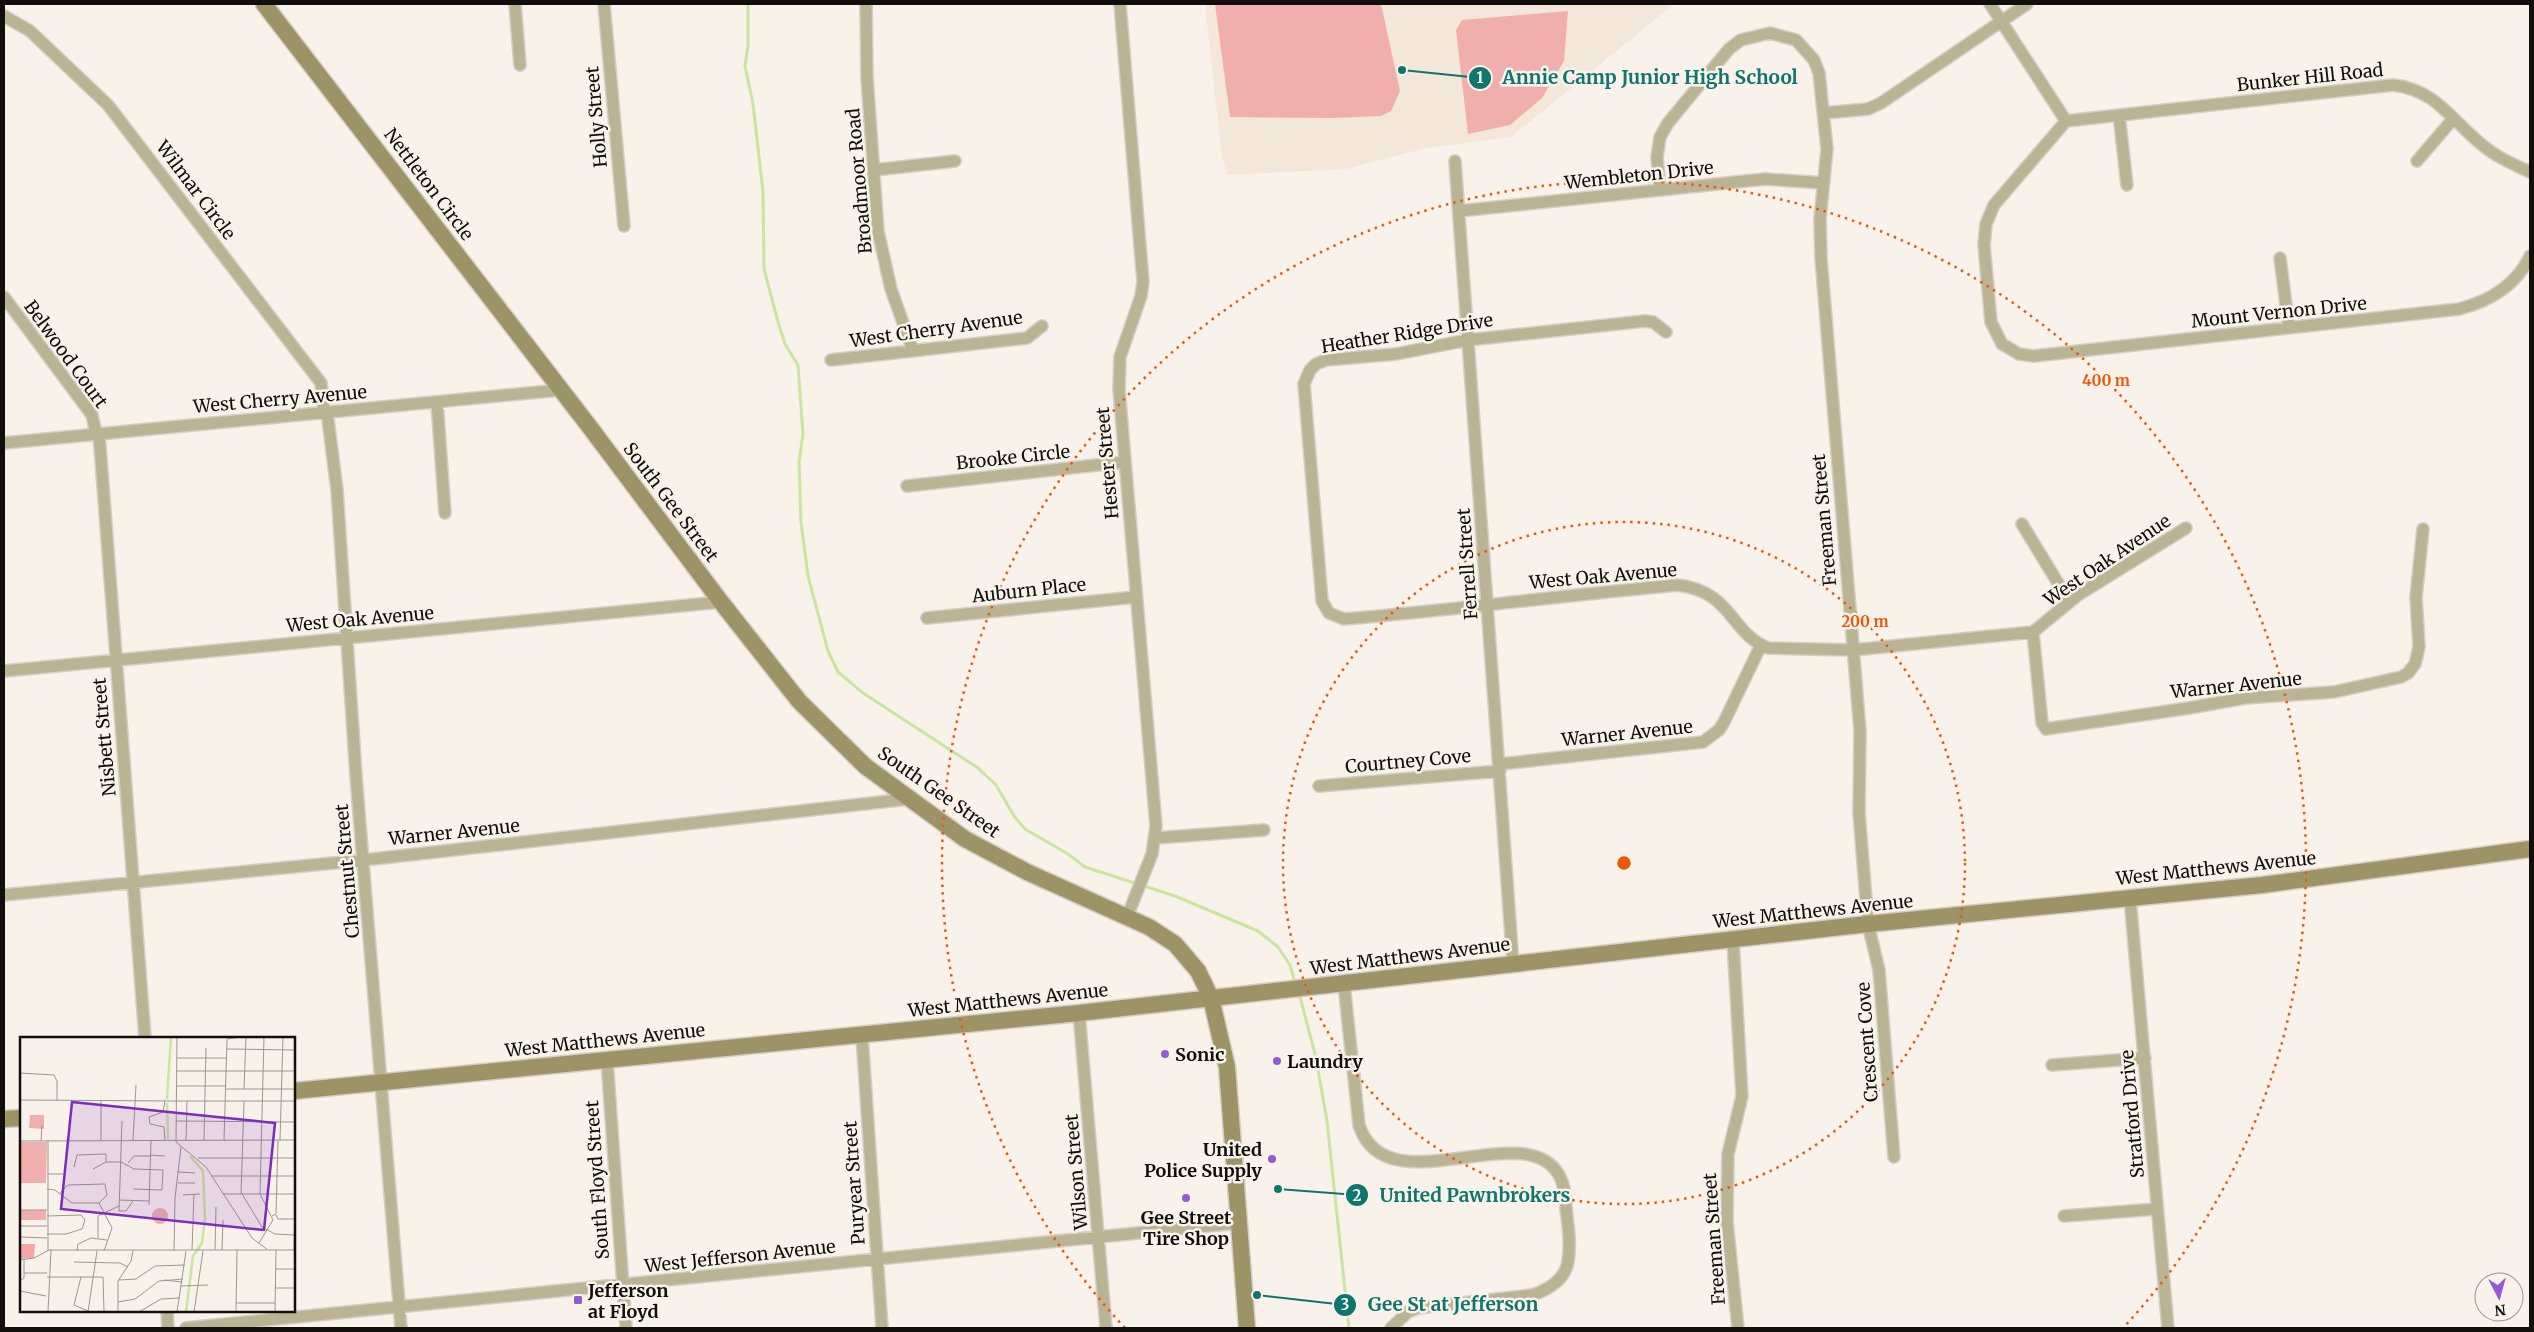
<svg xmlns="http://www.w3.org/2000/svg" width="2534" height="1332" font-family="Merriweather,serif">
	<style>
		.built { fill: #f3e7d9 }
		.green { fill: #f0afad }
		.lines { fill: none; stroke-linecap: round; stroke-linejoin: round }
		.stream { stroke: #cde49f; stroke-width: 3 }
		.street-casing { stroke: #d4cec6; stroke-width: 14 }
		.secondary-casing { stroke: #d4cec6; stroke-width: 19 }
		.street { stroke: #bab495; stroke-width: 11 }
		.secondary { stroke: #9d9466; stroke-width: 16 }
		.ring { fill: none; stroke: #e8590c; stroke-width: 2.5; stroke-dasharray: 2.5 5 }
		.poi-dot { fill: #935ad2; stroke: #f9f2ea; stroke-width: 2 }
		.labels { text-anchor: middle; dominant-baseline: central; stroke-width: 5; stroke-linejoin: round; paint-order: stroke }
		.street-label { font-size: 18px; fill: #110e0c; stroke: #f9f2ea }
		.poi-label { font-size: 18px; font-weight: bold; fill: #110e0c; stroke: #f9f2ea; text-anchor: start }
		.inset-river { fill: none; stroke: #cde49f; stroke-width: 2.5 }
		.inset-road { fill: none; stroke: #9c9791; stroke-width: 1 }
		.view { fill: #7b2cbf; fill-opacity: 0.15; stroke: #7b2cbf; stroke-width: 2.5 }
		.inset-edge { fill: none; stroke: #110e0c; stroke-width: 2.5 }
		.centre { fill: #e8590c; stroke: #f9f2ea; stroke-width: 2.5 }
		.ring-label { font-size: 15px; text-anchor: middle; font-weight: bold; fill: #e8590c; stroke: #f9f2ea; stroke-width: 5; stroke-linejoin: round; paint-order: stroke }
		.leader { fill: none; stroke: #0f766e; stroke-width: 2 }
		.callout-dot { fill: #0f766e; stroke: #f9f2ea; stroke-width: 2 }
		.mark-label { font-size: 15px; text-anchor: middle; font-weight: bold; fill: #fff }
		.callout-label { font-size: 19px; text-anchor: middle; font-weight: bold; fill: #0f766e; stroke: #f9f2ea; stroke-width: 5; stroke-linejoin: round; paint-order: stroke }
	</style>
	<rect width="100%" height="100%" fill="#f9f2ea"/>
	<!-- built -->
	<path class="built" d="M 1205,4 L 1674,4 L 1511,137 L 1426,148 L 1346,169 L 1228,175 L 1222,158 Z"/>
	<!-- green -->
	<path class="green" d="M 1215,4 L 1381,4 L 1400,91 L 1391,111 L 1381,116 L 1332,118 L 1230,117 Z
		M 1568,11 L 1564,61 L 1542,98 L 1510,125 L 1468,134 L 1456,30 L 1462,20 Z"/>
	<g class="lines">
		<!-- stream -->
		<path class="stream" d="M 748,4 L 748,46 L 745,66 L 753,104 L 763,192 L 764,269 L 778,322 L 785,344 L 798,365 L 803,434 L 799,462 L 801,522 L 808,576 L 828,651 L 838,672 L 863,693 L 978,768 L 996,785 L 1014,816 L 1025,829 L 1068,854 L 1085,867 L 1175,896 L 1258,931 L 1278,947 L 1290,965 L 1295,983
			M 1299,993 L 1316,1058 L 1327,1121 L 1349,1328"/>
		<!-- street casing -->
		<g class="street-casing">
			<path id="street" d="M 515,4 L 520,65
				M 604,4 L 624,226
				M 866,4 L 867,77 L 878,231 L 891,289 L 913,351
				M 1120,4 L 1143,282 L 1141,296 L 1120,357 L 1119,389 L 1156,826 L 1152,854 L 1127,917
				M 1990,4 L 2066,121
				M 4,16 L 30,31 L 108,105 L 321,383 L 324,412
				M 1824,113 L 1868,109 L 1881,103 L 2027,4
				M 2119,115 L 2127,185
				M 2066,121 L 1994,205 L 1986,224 L 1984,245 L 1991,322 L 2002,344 L 2019,354 L 2034,356 L 2459,309 C 2490,301 2516,286 2530,256
				M 2066,121 L 2393,85 C 2441,90 2456,129 2493,153 C 2505,161 2517,166 2530,172
				M 1455,161 L 1513,964
				M 2417,161 L 2453,119
				M 874,170 L 955,161
				M 1660,190 L 1657,157 L 1660,137 L 1668,123 L 1729,49 L 1741,40 L 1770,33 L 1796,40 L 1814,60 L 1819,73 L 1827,149 L 1820,219 L 1821,258 L 1860,731 L 1859,813 L 1868,924 L 1879,970 L 1894,1157
				M 1459,211 L 1765,179 L 1824,183
				M 2280,258 L 2289,328
				M 4,297 L 92,415 L 96,433
				M 1666,332 L 1653,322 L 1645,321 L 1468,340 L 1396,354 L 1326,360 L 1316,364 L 1310,370 L 1304,384 L 1322,601 L 1329,613 L 1344,619 C 1455,610 1566,595 1678,585 C 1733,592 1730,633 1768,648 L 1853,650 L 2033,632 L 2078,595 L 2186,528
				M 831,360 L 1027,338 L 1042,326
				M 437,402 L 445,513
				M 327,412 L 337,490 L 356,776 L 401,1328
				M 99,433 L 145,1038
				M 4,443 L 560,390
				M 907,486 L 1124,462
				M 2022,524 L 2069,601
				M 927,618 L 1136,597
				M 2033,632 L 2042,723 L 2046,729 L 2189,708 L 2245,698 L 2334,692 L 2401,677 L 2408,673 L 2415,664 L 2419,647 L 2416,597 L 2423,529
				M 4,671 L 721,602
				M 1500,764 L 1703,742 L 1719,730 L 1724,722 L 1761,645
				M 1319,786 L 1500,771
				M 1155,838 L 1264,830
				M 4,895 L 364,860 L 908,799
				M 2130,898 L 2168,1328
				M 1733,940 L 1742,1096 L 1728,1154 L 1727,1222 L 1738,1328
				M 1344,984 L 1359,1125 C 1386,1209 1524,1114 1559,1175 C 1565,1185 1565,1197 1566,1208 C 1568,1226 1571,1243 1568,1261 C 1566,1279 1548,1290 1532,1295 L 1417,1308 L 1408,1312 L 1391,1328
				M 1079,1013 L 1106,1328
				M 862,1036 L 882,1328
				M 607,1060 L 626,1328
				M 2052,1065 L 2145,1058
				M 2064,1216 L 2157,1209
				M 167,1311 L 168,1328
				M 186,1328 L 1238,1223"/>
		</g>
		<!-- secondary casing -->
		<g class="secondary-casing">
			<path id="secondary" d="M 264,4 L 592,430 L 721,602 L 799,701 L 865,766 L 965,839 L 1027,872 L 1149,927 L 1175,944 L 1198,971 L 1211,998 L 1227,1067 L 1247,1328
				M 294,1091 L 1079,1013 L 1868,924 L 2262,885 L 2530,849
				M 4,1119 L 21,1118"/>
		</g>
		<!-- street -->
		<use href="#street" class="street"/>
		<!-- secondary -->
		<use href="#secondary" class="secondary"/>
	</g>
	<!-- distance rings -->
	<g class="ring">
		<circle cx="1624" cy="863" r="341"/>
		<path d="M1125 1328A682 682 0 1 1 2123 1328"/>
	</g>
	<!-- markers -->
	<g class="poi-dot">
		<circle cx="1165" cy="1054" r="5"/>
		<circle cx="1277" cy="1061" r="5"/>
		<circle cx="1272" cy="1159" r="5"/>
		<circle cx="1186" cy="1198" r="5"/>
		<rect x="573" y="1295" width="10" height="10" rx="2.5"/>
	</g>
	<g class="labels">
		<!-- street labels -->
		<g class="street-label">
			<text transform="translate(2310 77) rotate(-6)">Bunker Hill Road</text>
			<text transform="translate(596 117) rotate(-95)">Holly Street</text>
			<text transform="translate(1639 175) rotate(-6)">Wembleton Drive</text>
			<text transform="translate(859 181) rotate(-95)">Broadmoor Road</text>
			<text transform="translate(429 184) rotate(53)">Nettleton Circle</text>
			<text transform="translate(196 190) rotate(53)">Wilmar Circle</text>
			<text transform="translate(2279 312) rotate(-6)">Mount Vernon Drive</text>
			<text transform="translate(936 329) rotate(-8)">West Cherry Avenue</text>
			<text transform="translate(1407 333) rotate(-9)">Heather Ridge Drive</text>
			<text transform="translate(66 354) rotate(54)">Belwood Court</text>
			<text transform="translate(280 399) rotate(-5)">West Cherry Avenue</text>
			<text transform="translate(1013 457) rotate(-6)">Brooke Circle</text>
			<text transform="translate(1107 463) rotate(-95)">Hester Street</text>
			<text transform="translate(671 502) rotate(53)">South Gee Street</text>
			<text transform="translate(1824 520) rotate(-95)">Freeman Street</text>
			<text transform="translate(2107 560) rotate(-34)">West Oak Avenue</text>
			<text transform="translate(1467 564) rotate(-94)">Ferrell Street</text>
			<text transform="translate(1603 576) rotate(-5)">West Oak Avenue</text>
			<text transform="translate(1029 590) rotate(-6)">Auburn Place</text>
			<text transform="translate(360 619) rotate(-5)">West Oak Avenue</text>
			<text transform="translate(2236 685) rotate(-6)">Warner Avenue</text>
			<text transform="translate(1627 733) rotate(-6)">Warner Avenue</text>
			<text transform="translate(104 737) rotate(-95)">Nisbett Street</text>
			<text transform="translate(1408 761) rotate(-5)">Courtney Cove</text>
			<text transform="translate(939 792) rotate(35)">South Gee Street</text>
			<text transform="translate(454 832) rotate(-6)">Warner Avenue</text>
			<text transform="translate(2216 868) rotate(-6)">West Matthews Avenue</text>
			<text transform="translate(347 871) rotate(-95)">Chestnut Street</text>
			<text transform="translate(1813 911) rotate(-6)">West Matthews Avenue</text>
			<text transform="translate(1410 956) rotate(-7)">West Matthews Avenue</text>
			<text transform="translate(1008 1000) rotate(-6)">West Matthews Avenue</text>
			<text transform="translate(605 1040) rotate(-6)">West Matthews Avenue</text>
			<text transform="translate(1867 1042) rotate(-94)">Crescent Cove</text>
			<text transform="translate(2132 1114) rotate(-95)">Stratford Drive</text>
			<text transform="translate(1076 1172) rotate(-95)">Wilson Street</text>
			<text transform="translate(597 1180) rotate(-94)">South Floyd Street</text>
			<text transform="translate(854 1183) rotate(-94)">Puryear Street</text>
			<text transform="translate(1714 1239) rotate(-94)">Freeman Street</text>
			<text transform="translate(740 1256) rotate(-6)">West Jefferson Avenue</text>
		</g>
		<!-- poi labels -->
		<g class="poi-label">
			<text x="1175" y="1054">Sonic</text>
			<text x="1287" y="1061">Laundry</text>
			<text x="1262" y="1149" text-anchor="end">United<tspan x="1262" dy="21">Police Supply</tspan></text>
			<text x="1186" y="1217" text-anchor="middle">Gee Street<tspan x="1186" dy="21">Tire Shop</tspan></text>
			<text x="588" y="1290">Jefferson<tspan x="588" dy="21">at Floyd</tspan></text>
		</g>
	</g>
	<!-- overview -->
	<g transform="translate(20 1037)">
		<rect width="275" height="275" fill="#f9f2ea"/>
		<path d="M 10,78 L 24,78 L 24,92 L 9,91 ZM 0,105 L 27,105 L 26,146 L 0,146 ZM132 179a8 8 0 1 1 16 0a8 8 0 1 1-16 0ZM 0,173 L 26,173 L 26,183 L 0,183 Z" fill="#f0afad"/>
		<path d="M 0,207 L 15,207 L 14,221 L 0,222 Z" fill="#f6a7a5"/>
		<path class="inset-river" d="M 147,62 L 151,0M 147,66 L 148,102M 166,275 L 173,219 L 182,206 L 185,181 L 183,134 L 170,119"/>
		<path class="inset-road" d="M 157,0 L 156,105 L 186,130 L 232,201 L 248,213 L 275,213M 207,12 L 275,13M 157,21 L 206,21M 156,34 L 275,34M 262,34 L 263,0M 0,36 L 34,38 L 37,44 L 37,64M 156,49 L 206,49M 206,52 L 275,52M 224,52 L 226,0M 0,63 L 156,64M 156,64 L 275,64M 102,84 L 99,174 L 106,174 L 113,164M 156,84 L 275,85M 28,103 L 28,213M 81,103 L 81,64M 113,103 L 116,48M 145,103 L 144,90 L 130,87 L 129,80 L 143,75 L 145,64M 166,103 L 167,64M 184,103 L 186,11M 204,103 L 207,2 L 221,0M 260,103 L 262,34M 0,104 L 275,103M 21,104 L 22,88M 130,118 L 145,119M 178,121 L 275,121M 108,126 L 114,119 L 130,119M 54,130 L 57,118 L 86,117 L 86,125M 73,132 L 86,125 L 101,125 L 114,132 L 143,133 L 142,153 L 113,152M 158,135 L 175,136M 27,137 L 43,137M 191,139 L 275,139M 158,146 L 175,146M 27,152 L 35,153 L 52,166 L 79,166M 40,156 L 48,148 L 85,147 L 87,158 L 79,166M 203,157 L 275,157M 221,157 L 224,64M 222,157 L 242,190 L 255,197 L 274,198M 240,157 L 244,0M 240,157 L 253,183M 163,158 L 180,157M 99,163 L 129,164M 79,166 L 92,191 L 84,214M 129,168 L 131,103M 0,173 L 27,173M 256,178 L 258,182 L 275,182M 27,179 L 61,178 L 65,183 L 62,192 L 46,197 L 27,197M 252,179 L 256,177 L 258,103M 0,189 L 27,189M 0,200 L 27,201M 78,201 L 78,179 L 99,169M 239,206 L 253,183M 172,213 L 174,157M 195,213 L 196,170M 202,213 L 203,183M 274,213 L 275,180M 57,214 L 58,207 L 71,201 L 87,203M 154,214 L 155,161 L 161,110M 0,223 L 14,221 L 29,213 L 247,213M 54,225 L 100,226 L 108,230M 256,232 L 275,232M 4,236 L 27,236M 27,240 L 83,240 L 84,275M 61,240 L 54,268 L 68,274M 99,243 L 116,242 L 135,229 L 165,228M 144,243 L 162,245M 0,244 L 4,241 L 4,223M 161,249 L 188,248M 255,251 L 275,251M 0,254 L 26,259M 98,265 L 115,262 L 139,244 L 163,242M 216,266 L 255,266M 28,275 L 31,213M 68,275 L 77,214M 98,275 L 98,244 L 111,224 L 113,214M 119,275 L 141,262 L 160,261M 157,275 L 166,214M 174,275 L 183,214M 216,275 L 217,213M 255,275 L 256,213"/>
		<path class="view" d="M 52,65 L 255,86 L 244,193 L 41,172 Z"/>
		<rect width="275" height="275" class="inset-edge"/>
	</g>
	<circle cx="1624" cy="863" r="8" class="centre"/>
	<g class="ring-label">
		<text x="2106" y="386">400 m</text>
		<text x="1865" y="627">200 m</text>
	</g>
	<!-- callouts -->
	<path class="leader" d="M1402 70L1480 78M1278 1189L1357 1195M1257 1295L1345 1305"/>
	<g class="callout-dot">
		<circle cx="1402" cy="70" r="5"/>
		<circle cx="1278" cy="1189" r="5"/>
		<circle cx="1257" cy="1295" r="5"/>
		<circle cx="1480" cy="78" r="12"/>
		<circle cx="1357" cy="1195" r="12"/>
		<circle cx="1345" cy="1305" r="12"/>
	</g>
	<g class="mark-label">
		<text x="1480" y="83">1</text>
		<text x="1357" y="1201">2</text>
		<text x="1345" y="1310">3</text>
	</g>
	<g class="callout-label">
		<text x="1650" y="84">Annie Camp Junior High School</text>
		<text x="1475" y="1202">United Pawnbrokers</text>
		<text x="1453" y="1311">Gee St at Jefferson</text>
	</g>
	<!-- border -->
	<rect width="2534" height="1332" fill="none" stroke="#110e0c" stroke-width="10"/>
	<!-- north arrow -->
	<g transform="translate(2499 1297) rotate(174)"><circle r="24" fill="#f9f2ea" stroke="#9c9791"/>
	<path d="M0-4L9 19L0 12L-9 19Z" fill="#935ad2"/>
	<text y="-8" font-size="14" font-weight="bold" text-anchor="middle" fill="#110e0c">N</text>
	</g>
</svg>
